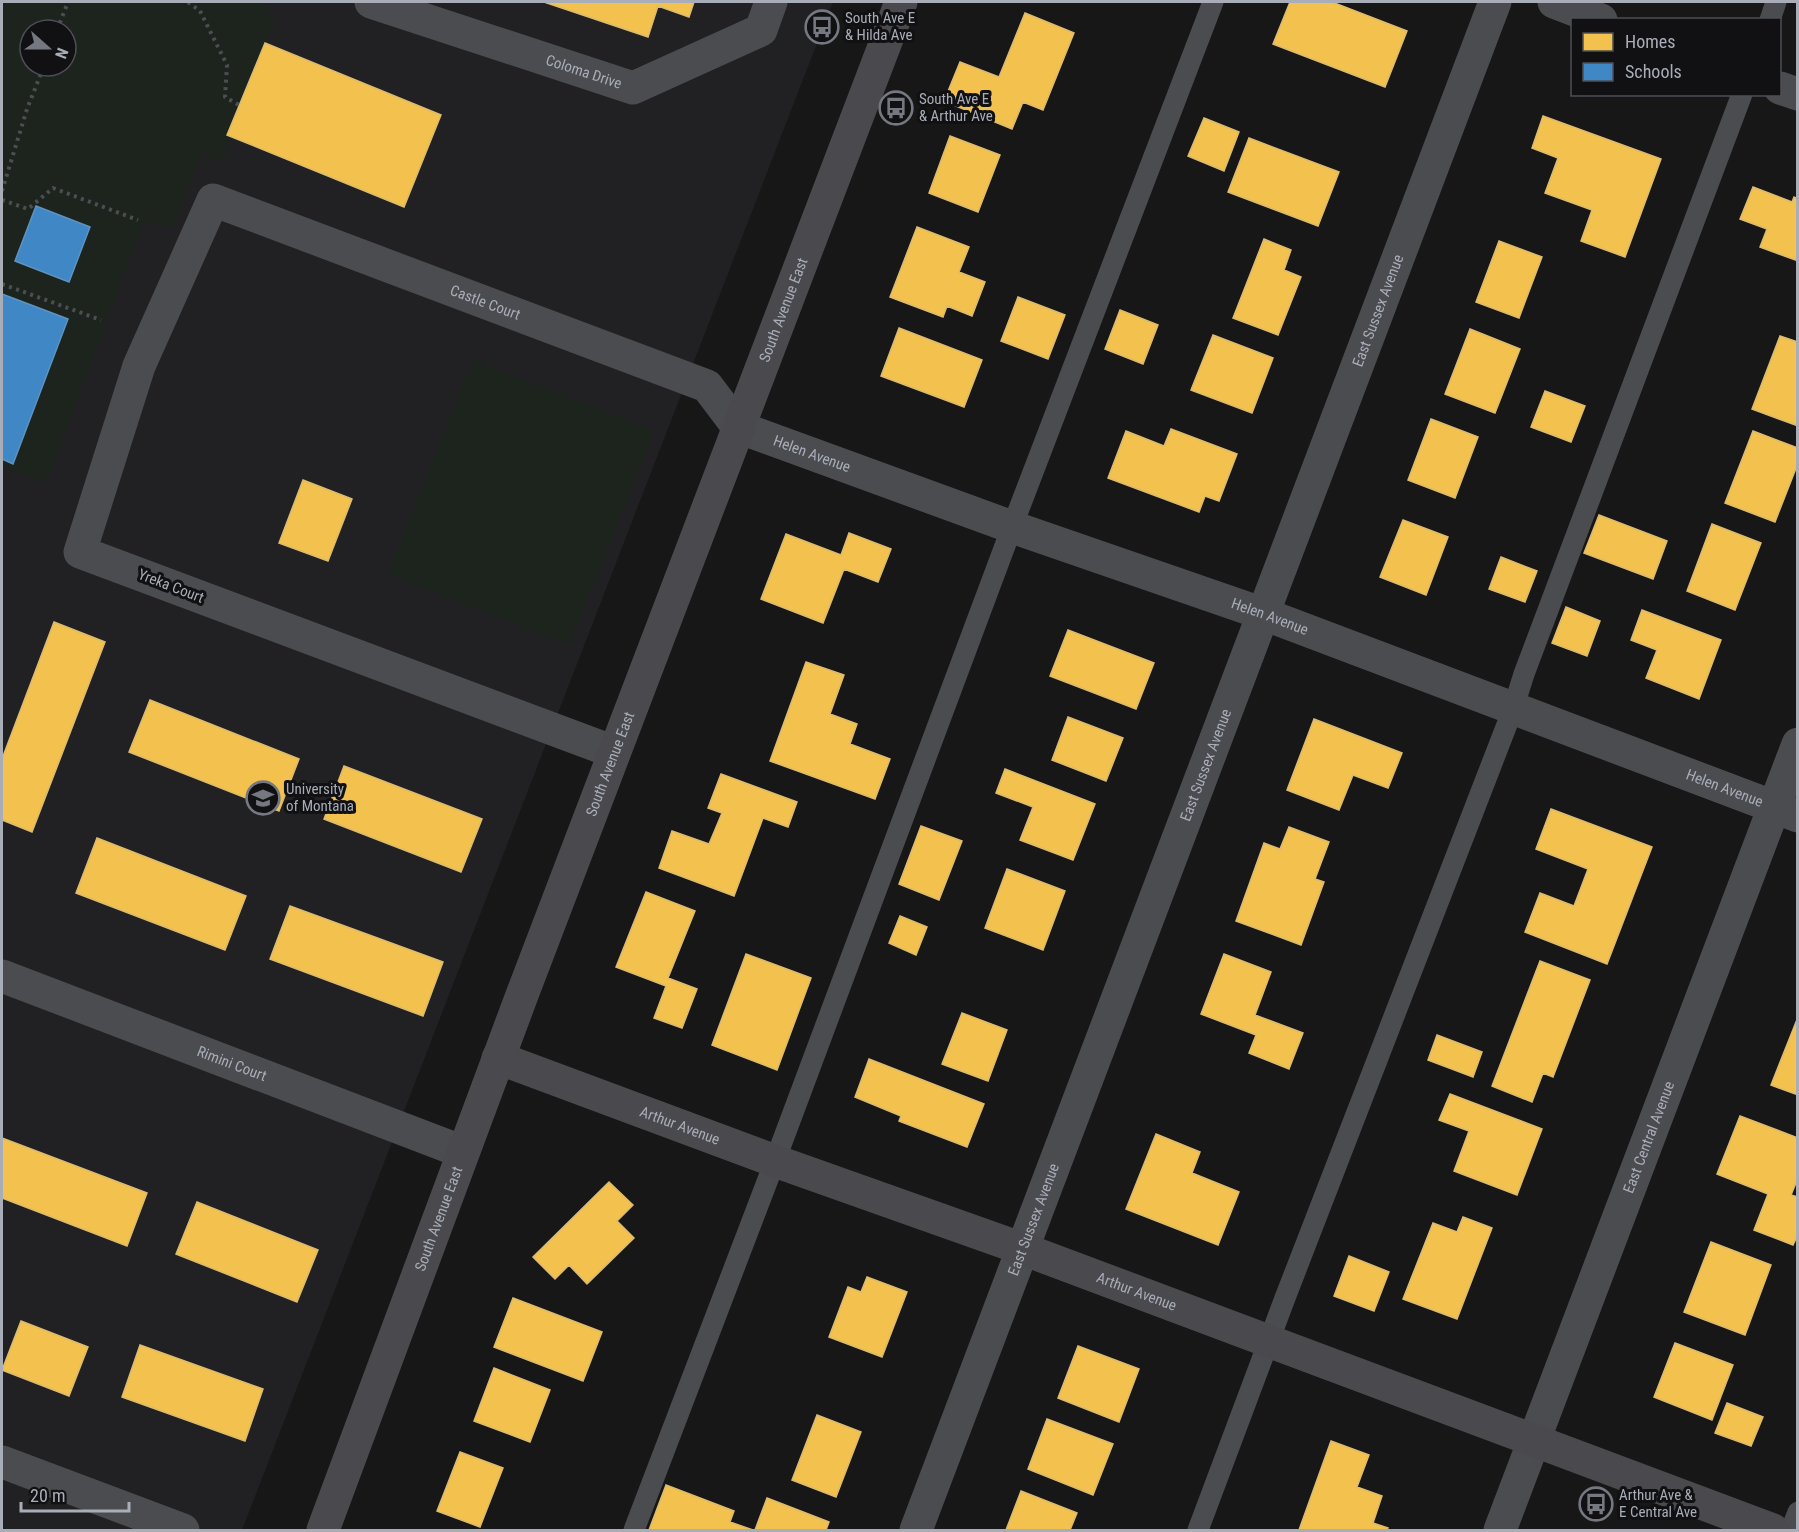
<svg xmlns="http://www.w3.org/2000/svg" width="1799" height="1532" font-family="'Roboto Condensed',sans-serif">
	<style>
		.built { fill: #212123; fill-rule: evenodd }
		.green { fill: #1d241e; fill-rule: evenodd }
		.homes { fill: #f2c14e; stroke: #dcbb6e; stroke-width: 1.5 }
		.schools { fill: #3f88c5; stroke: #5e93c1; stroke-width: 1.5 }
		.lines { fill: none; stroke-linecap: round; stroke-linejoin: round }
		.path { stroke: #4d4e52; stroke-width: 4; stroke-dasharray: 3 4.5; stroke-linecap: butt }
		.lane { stroke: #4b4c50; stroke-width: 21 }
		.street { stroke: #4b4c50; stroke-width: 33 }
		.secondary { stroke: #4a4a4e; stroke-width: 33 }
		.labels { text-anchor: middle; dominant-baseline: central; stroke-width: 6; stroke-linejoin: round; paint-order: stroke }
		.poi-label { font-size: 15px; fill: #a8adb8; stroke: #111113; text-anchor: start }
		.street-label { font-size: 15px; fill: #a8adb8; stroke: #111113 }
	</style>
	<rect width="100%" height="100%" fill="#171717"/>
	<!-- built -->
	<path class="built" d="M 2,2 L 833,2 L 242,1530 L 2,1530 ZM 30,30 L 66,30 L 66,66 L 30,66 Z"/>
	<!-- green -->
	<path class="green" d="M 2,2 L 263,2 L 275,18 L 221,162 L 201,154 L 171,230 L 144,220 L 46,483 L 2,467 ZM 30,30 L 66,30 L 66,66 L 30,66 Z
		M 472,360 L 654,431 L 569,645 L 388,574 Z"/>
	<!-- homes -->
	<path class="homes" d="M 544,2 L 694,2 L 689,17 L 658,6 L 648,37 Z
		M 1290,2 L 1332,2 L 1407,31 L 1385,87 L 1273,44 Z
		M 1025,13 L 1074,33 L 1043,110 L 1023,102 L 1012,129 L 944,101 L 960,62 L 999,77 Z
		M 265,43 L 441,115 L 404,207 L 227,135 Z
		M 1543,116 L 1661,159 L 1625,257 L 1581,241 L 1592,210 L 1545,193 L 1558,158 L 1532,148 Z
		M 1204,118 L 1239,132 L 1224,171 L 1188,156 Z
		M 950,136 L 1000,155 L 978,212 L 929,193 Z
		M 1249,138 L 1339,172 L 1318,226 L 1228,192 Z
		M 1753,187 L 1792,202 L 1794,197 L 1798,199 L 1798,261 L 1760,247 L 1767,229 L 1740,219 Z
		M 917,227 L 969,247 L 959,272 L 985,282 L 972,316 L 947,306 L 943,317 L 890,297 Z
		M 1264,239 L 1291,250 L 1284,270 L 1301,277 L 1278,335 L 1233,318 Z
		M 1499,241 L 1542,257 L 1519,318 L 1476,302 Z
		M 1018,297 L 1065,315 L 1048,359 L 1001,341 Z
		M 1120,310 L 1158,325 L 1143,364 L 1105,349 Z
		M 899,328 L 982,360 L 964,407 L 881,376 Z
		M 1470,329 L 1520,349 L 1495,413 L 1445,394 Z
		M 1213,335 L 1273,358 L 1252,413 L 1191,390 Z
		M 1780,336 L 1798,342 L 1798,426 L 1752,409 Z
		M 1545,391 L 1585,406 L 1571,442 L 1531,427 Z
		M 1431,419 L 1478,437 L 1455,498 L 1408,480 Z
		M 1171,429 L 1237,454 L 1219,501 L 1205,496 L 1199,512 L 1108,478 L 1126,431 L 1164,446 Z
		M 1753,431 L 1798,448 L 1798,463 L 1775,522 L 1725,503 Z
		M 303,480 L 352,499 L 328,561 L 279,543 Z
		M 1599,515 L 1667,541 L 1653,579 L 1584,553 Z
		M 1403,520 L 1448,537 L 1426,595 L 1380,577 Z
		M 1712,524 L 1761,543 L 1735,610 L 1687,591 Z
		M 849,533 L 891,549 L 878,582 L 844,569 L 823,623 L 761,599 L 786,534 L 841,555 Z
		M 1501,557 L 1537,571 L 1525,602 L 1489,589 Z
		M 1566,607 L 1600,621 L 1587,656 L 1552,643 Z
		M 1642,610 L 1721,640 L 1699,699 L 1646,678 L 1657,650 L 1631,640 Z
		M 54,622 L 105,642 L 32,832 L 2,820 L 2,759 Z
		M 1068,630 L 1154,663 L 1136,709 L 1050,676 Z
		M 806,662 L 844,675 L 830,714 L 857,724 L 850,744 L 890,759 L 875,799 L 770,761 Z
		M 150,700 L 299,759 L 279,811 L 129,752 Z
		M 1068,717 L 1123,738 L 1106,781 L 1052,760 Z
		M 1314,719 L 1402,753 L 1388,788 L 1353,775 L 1339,810 L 1287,790 Z
		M 344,766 L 482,819 L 461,872 L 324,819 Z
		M 1005,769 L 1095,804 L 1073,860 L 1020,840 L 1033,807 L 996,793 Z
		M 721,774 L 797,802 L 788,827 L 763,818 L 734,896 L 659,868 L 672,831 L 709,844 L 722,813 L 708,808 Z
		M 1551,809 L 1652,847 L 1607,964 L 1525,932 L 1540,893 L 1574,906 L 1588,869 L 1536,849 Z
		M 921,826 L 962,841 L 939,900 L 899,884 Z
		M 1289,827 L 1329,842 L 1315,879 L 1324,882 L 1301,945 L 1236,921 L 1264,843 L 1280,849 Z
		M 97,838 L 246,896 L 225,950 L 76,893 Z
		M 1007,869 L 1065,891 L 1043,950 L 985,928 Z
		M 646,892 L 695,911 L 668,978 L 697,989 L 682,1028 L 654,1018 L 666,986 L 616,967 Z
		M 290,906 L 443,962 L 423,1016 L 270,959 Z
		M 900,916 L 927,927 L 916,955 L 889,943 Z
		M 746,954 L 811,978 L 777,1070 L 712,1045 Z
		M 1224,954 L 1271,972 L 1255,1015 L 1303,1033 L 1289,1069 L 1249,1053 L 1256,1035 L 1201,1014 Z
		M 1540,961 L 1590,980 L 1553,1077 L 1543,1073 L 1532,1102 L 1492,1086 Z
		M 962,1013 L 1007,1030 L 988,1081 L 942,1064 Z
		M 1798,1017 L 1798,1095 L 1771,1085 Z
		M 1437,1035 L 1482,1052 L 1473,1077 L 1428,1060 Z
		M 869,1059 L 984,1104 L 967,1147 L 899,1121 L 901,1116 L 855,1097 Z
		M 1450,1094 L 1542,1129 L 1517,1195 L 1454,1171 L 1469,1131 L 1439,1120 Z
		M 1740,1116 L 1798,1138 L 1798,1178 L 1791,1195 L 1798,1197 L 1798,1234 L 1793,1245 L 1754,1230 L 1768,1194 L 1717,1174 Z
		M 1156,1134 L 1200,1152 L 1192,1173 L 1239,1192 L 1218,1245 L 1126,1209 Z
		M 2,1138 L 147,1193 L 127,1246 L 2,1198 Z
		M 609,1182 L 633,1205 L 617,1221 L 634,1238 L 587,1284 L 569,1265 L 555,1279 L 533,1257 Z
		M 197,1202 L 318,1250 L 297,1302 L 176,1254 Z
		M 1463,1217 L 1492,1228 L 1457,1319 L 1403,1299 L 1433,1223 L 1457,1232 Z
		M 1711,1242 L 1771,1265 L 1745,1335 L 1684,1312 Z
		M 1349,1256 L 1389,1272 L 1374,1311 L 1334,1296 Z
		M 867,1277 L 907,1292 L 882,1357 L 829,1337 L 848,1287 L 861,1292 Z
		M 513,1298 L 602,1332 L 583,1381 L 494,1347 Z
		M 21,1321 L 88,1347 L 69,1396 L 2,1370 Z
		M 1675,1343 L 1733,1365 L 1712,1420 L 1654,1397 Z
		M 140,1345 L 263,1389 L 245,1441 L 122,1397 Z
		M 1078,1346 L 1139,1369 L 1119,1422 L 1058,1398 Z
		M 494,1368 L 550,1390 L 530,1442 L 474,1421 Z
		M 1727,1403 L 1763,1417 L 1751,1446 L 1715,1433 Z
		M 817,1415 L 861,1432 L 836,1497 L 792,1480 Z
		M 1047,1419 L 1113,1444 L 1093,1495 L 1028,1469 Z
		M 1331,1441 L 1369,1455 L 1357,1487 L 1382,1496 L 1373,1523 L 1388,1528 L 1387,1530 L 1299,1530 Z
		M 460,1452 L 503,1468 L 480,1527 L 437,1511 Z
		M 666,1485 L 734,1511 L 730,1522 L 753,1530 L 649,1530 Z
		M 1021,1491 L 1077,1513 L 1070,1530 L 1006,1530 Z
		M 767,1498 L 829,1522 L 826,1530 L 755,1530 Z"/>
	<!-- schools -->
	<path class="schools" d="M 36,206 L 90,227 L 69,282 L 15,261 Z
		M 2,294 L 68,319 L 13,464 L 2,459 Z"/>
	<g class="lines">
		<!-- path -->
		<path class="path" d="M 188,2 L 200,11 L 227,65 L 225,97 L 239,105
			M 57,30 L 68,2
			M 2,191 L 27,109 L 44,66
			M 2,200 L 28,209 L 53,188 L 138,220
			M 2,284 L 101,320"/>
		<!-- lane -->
		<path class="lane" d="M 1770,20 L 1776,2
			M 634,1530 L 775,1161 L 1012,527 L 1213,2
			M 1198,1530 L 1285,1298 L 1513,709 L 1524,674 L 1742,94
			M 1791,1530 L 1798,1512"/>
		<!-- street -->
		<g class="street">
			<path id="s1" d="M 371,2 L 633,88 L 761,30 L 771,2"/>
			<path d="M 1554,2 L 1601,20"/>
			<path d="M 1780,88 L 1798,94"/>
			<path id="s2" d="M 614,752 L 80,552 L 139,366 L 213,200 L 707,386 L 738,427 L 1012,527 L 1264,614 L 1798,816"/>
			<path id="s3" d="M 2,976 L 463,1152"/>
			<path d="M 2,1462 L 183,1530"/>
			<path id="s4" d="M 916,1530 L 1495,2"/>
			<path id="s5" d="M 1500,1530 L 1798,744"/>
		</g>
		<!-- secondary -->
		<g class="secondary">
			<path id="s6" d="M 498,1058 L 775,1161 L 1023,1249 L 1773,1530"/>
			<path id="s7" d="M 323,1530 L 522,995 L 901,2"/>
		</g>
	</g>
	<!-- icons -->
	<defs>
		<g id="bus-ring" transform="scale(1.725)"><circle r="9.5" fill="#111113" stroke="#757880" stroke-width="1.5"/><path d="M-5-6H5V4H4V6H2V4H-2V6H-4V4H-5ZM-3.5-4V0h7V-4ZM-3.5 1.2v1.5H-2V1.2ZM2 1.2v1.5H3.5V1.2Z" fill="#757880"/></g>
		<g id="university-ring" transform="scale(1.725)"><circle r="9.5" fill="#111113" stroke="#757880" stroke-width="1.5"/><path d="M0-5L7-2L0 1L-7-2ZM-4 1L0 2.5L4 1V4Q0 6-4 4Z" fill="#757880"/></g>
	</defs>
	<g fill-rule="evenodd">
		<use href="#bus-ring" x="822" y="27"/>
		<use href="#bus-ring" x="896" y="108"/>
		<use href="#university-ring" x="263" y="798"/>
		<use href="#bus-ring" x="1596" y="1504"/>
	</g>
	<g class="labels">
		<!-- poi labels -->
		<g class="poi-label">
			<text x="845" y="18">South Ave E<tspan x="845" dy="17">&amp; Hilda Ave</tspan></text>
			<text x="919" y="99">South Ave E<tspan x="919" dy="17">&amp; Arthur Ave</tspan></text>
			<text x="286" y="789">University<tspan x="286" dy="17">of Montana</tspan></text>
			<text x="1619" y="1495">Arthur Ave &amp;<tspan x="1619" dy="17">E Central Ave</tspan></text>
		</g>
		<!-- street labels -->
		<g class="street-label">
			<text stroke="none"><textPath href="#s1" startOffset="224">Coloma Drive</textPath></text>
			<text stroke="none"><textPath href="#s2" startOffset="1238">Castle Court</textPath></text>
			<text stroke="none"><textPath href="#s7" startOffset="1304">South Avenue East</textPath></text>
			<text stroke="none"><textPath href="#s4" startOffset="1304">East Sussex Avenue</textPath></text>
			<text stroke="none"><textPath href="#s2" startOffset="1605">Helen Avenue</textPath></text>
			<text transform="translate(171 586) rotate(21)">Yreka Court</text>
			<text stroke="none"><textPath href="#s2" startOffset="2091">Helen Avenue</textPath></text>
			<text stroke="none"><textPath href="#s7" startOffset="818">South Avenue East</textPath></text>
			<text stroke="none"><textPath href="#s4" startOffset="818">East Sussex Avenue</textPath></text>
			<text stroke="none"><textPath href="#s2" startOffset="2577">Helen Avenue</textPath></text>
			<text stroke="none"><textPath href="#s3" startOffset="246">Rimini Court</textPath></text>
			<text stroke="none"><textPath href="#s6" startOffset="194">Arthur Avenue</textPath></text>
			<text stroke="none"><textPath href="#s5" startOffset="420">East Central Avenue</textPath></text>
			<text stroke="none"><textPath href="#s7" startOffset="332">South Avenue East</textPath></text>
			<text stroke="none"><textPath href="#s4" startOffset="332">East Sussex Avenue</textPath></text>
			<text stroke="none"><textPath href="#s6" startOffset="680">Arthur Avenue</textPath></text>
		</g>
	</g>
	<!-- border -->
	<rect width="1799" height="1532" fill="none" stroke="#a8adb8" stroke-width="6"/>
	<!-- legend -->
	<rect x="1571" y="18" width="210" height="78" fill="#111113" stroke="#4d4f55" stroke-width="1.5"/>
	<rect x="1583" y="33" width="30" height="18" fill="#f2c14e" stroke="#4d4f55" stroke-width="1.5"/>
	<text x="1625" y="48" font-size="18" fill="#a8adb8">Homes</text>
	<rect x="1583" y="63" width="30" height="18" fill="#3f88c5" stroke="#4d4f55" stroke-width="1.5"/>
	<text x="1625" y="78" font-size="18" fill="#a8adb8">Schools</text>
	<!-- north arrow -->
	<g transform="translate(48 48) rotate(111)"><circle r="28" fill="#111113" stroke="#4d4f55" stroke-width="1.5"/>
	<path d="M0-4.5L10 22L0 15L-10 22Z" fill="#757880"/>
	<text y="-9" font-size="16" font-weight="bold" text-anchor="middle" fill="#a8adb8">N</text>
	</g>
	<!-- scale -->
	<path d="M21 1502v9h108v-9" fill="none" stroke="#a8adb8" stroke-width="3"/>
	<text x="30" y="1502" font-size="18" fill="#a8adb8" stroke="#111113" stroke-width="4.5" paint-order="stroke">20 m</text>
</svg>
